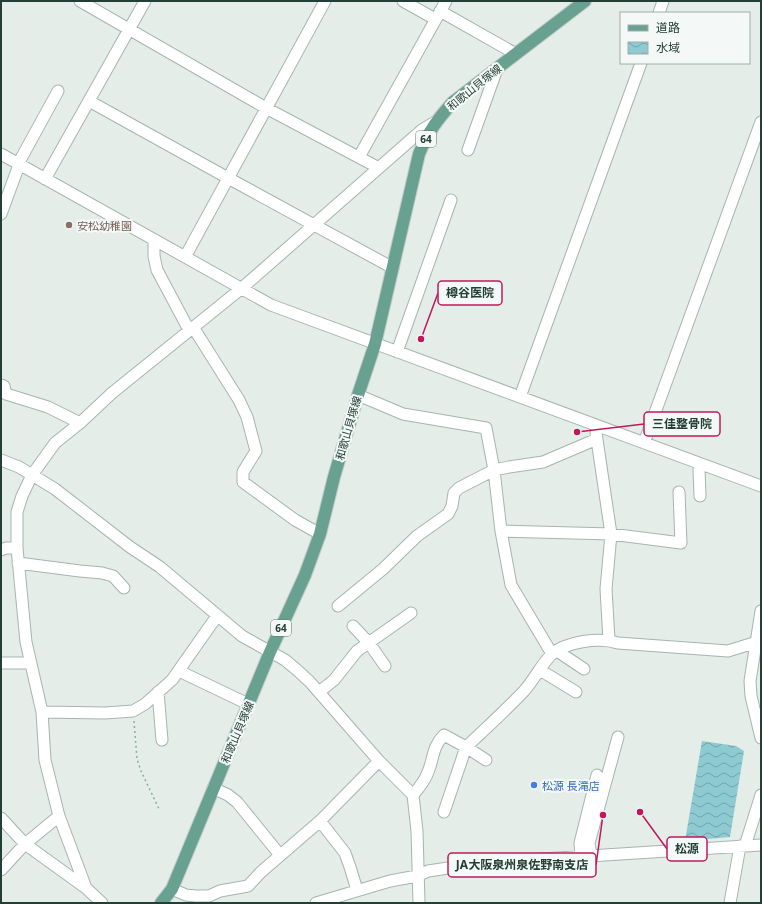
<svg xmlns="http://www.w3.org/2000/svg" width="762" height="904" font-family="'Noto Sans','Noto Sans JP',sans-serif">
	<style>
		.water { fill: url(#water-waves) }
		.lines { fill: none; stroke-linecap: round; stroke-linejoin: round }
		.minor-casing { stroke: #a6b5af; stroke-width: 13 }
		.major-casing { stroke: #c1c9c7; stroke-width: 14 }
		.path { stroke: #85b0a0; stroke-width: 1.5; stroke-dasharray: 2 3; stroke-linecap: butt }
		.minor { stroke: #fff; stroke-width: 11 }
		.major { stroke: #69a190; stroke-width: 12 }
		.education-dot { fill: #8d6e63; stroke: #f4f9f7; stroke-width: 1.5 }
		.shop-dot { fill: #3f7fe0; stroke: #f4f9f7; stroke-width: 1.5 }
		.labels { text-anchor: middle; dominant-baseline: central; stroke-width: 4; stroke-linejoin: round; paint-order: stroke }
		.shield { fill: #f4f9f7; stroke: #627670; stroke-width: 1 }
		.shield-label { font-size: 10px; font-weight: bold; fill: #233e36 }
		.street-label { font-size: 11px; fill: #233e36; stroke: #f4f9f7 }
		.education-label { font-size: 11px; fill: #785e54; stroke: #f4f9f7; text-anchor: start }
		.shop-label { font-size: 11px; fill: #366cbe; stroke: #f4f9f7; text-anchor: start }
		.leader { fill: none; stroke: #c2185b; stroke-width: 1.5 }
		.callout-dot { fill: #c2185b; stroke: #f4f9f7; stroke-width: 1.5 }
		.callout { fill: #f4f9f7; stroke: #c2185b; stroke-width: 1.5 }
		.callout-label { font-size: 12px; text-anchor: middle; font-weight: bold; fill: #233e36 }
	</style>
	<defs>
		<pattern id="water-waves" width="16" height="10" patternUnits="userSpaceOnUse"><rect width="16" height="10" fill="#8dcad1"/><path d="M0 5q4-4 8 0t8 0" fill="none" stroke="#73a5aa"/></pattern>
	</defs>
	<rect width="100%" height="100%" fill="#e4ede8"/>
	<!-- water -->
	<path class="water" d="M 702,741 L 736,746 L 744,751 L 730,837 L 685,841 Z"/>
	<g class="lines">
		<!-- minor casing -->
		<g class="minor-casing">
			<path id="minor" d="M 80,1 L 266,108 L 379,168
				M 403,1 L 435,19
				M 440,11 L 516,54
				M 659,13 L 663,1
				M 89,101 L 228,178 L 393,268
				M 468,150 L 497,69
				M 1,154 L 271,305 L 761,486
				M 359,157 L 446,1
				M 18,164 L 58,91
				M 45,179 L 145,1
				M 1,214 L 19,165
				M 154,240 L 154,256 L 157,270 L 189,330
				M 185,257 L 325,1
				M 193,327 L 239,400 L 247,417 L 256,451 L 243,472 L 243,482 L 295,520 L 320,534
				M 397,352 L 451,200
				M 1,385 L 4,386 L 6,394 L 48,407 L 80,423
				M 358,395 L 403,414 L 486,428 L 494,470 L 501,531 L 511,585 L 552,654
				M 520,397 L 641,63
				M 596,433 L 611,534 L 606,589 L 609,640
				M 644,443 L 761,122
				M 1,460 L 19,467 L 55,489 L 130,547 L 160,567 L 242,636 L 285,660 L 297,670 L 310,682 L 379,761 L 413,795 L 417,831 L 419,903
				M 700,496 L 699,470 L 701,464
				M 501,531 L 611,534 L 681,543 L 679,492
				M 1,550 L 6,548 L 17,548
				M 18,563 L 80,571 L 102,573 L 113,576 L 124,588
				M 338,606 L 383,569 L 417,536 L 448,514 L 452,506 L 454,493 L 459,488 L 494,470 L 509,467 L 543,462 L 597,439
				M 761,611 L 750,681 L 751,696 L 761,738
				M 353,626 L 369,643 L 385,666
				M 557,651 L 584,669
				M 1,663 L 30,663
				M 540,670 L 576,692
				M 179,671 L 248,704
				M 158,692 L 162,740
				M 319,692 L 334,680 L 357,651 L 411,613
				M 42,712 L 105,713 L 133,711 L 145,704 L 172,680 L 217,616
				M 213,788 L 228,795 L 237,802 L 280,855
				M 413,795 C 419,788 425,781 428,772 C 434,758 432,747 444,735 L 466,747 C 485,729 505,711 524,691 C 534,680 541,665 551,655 C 566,641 600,637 618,643 L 728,651 L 757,642
				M 444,812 L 466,747 L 486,760
				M 1,818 L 25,844 L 86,888 L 102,903
				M 320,821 L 345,853 L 350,867 L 357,890
				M 745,846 L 761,795
				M 581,856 L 580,843 L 597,775
				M 591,856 L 589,843 L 618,737
				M 1,870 L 25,844 L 59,816
				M 86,888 L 59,816 L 45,760 L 42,712 L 26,642 L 17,548 L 17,512 L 22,496 L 32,475 L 55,443 L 80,423 L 112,393 L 242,288 L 422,130 L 435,122
				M 172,889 L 186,895 L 196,896 L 209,896 L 220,891 L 248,886 L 261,872 L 320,821 L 379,761
				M 316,903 L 390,881 L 417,876 L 428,871 L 455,867 L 527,860 L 761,845
				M 730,903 L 740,846"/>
		</g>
		<!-- major casing -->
		<g class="major-casing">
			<path id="major" d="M 161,903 L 172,889 L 270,652 L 305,575 L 320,534 L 334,477 L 358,395 L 375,344 L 419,154 C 428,132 437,120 453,102 L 585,1"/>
		</g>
		<!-- path -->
		<path class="path" d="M 134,721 L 137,759 L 141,771 L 159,809"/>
		<!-- minor -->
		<use href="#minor" class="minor"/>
		<!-- major -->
		<use href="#major" class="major"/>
	</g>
	<!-- markers -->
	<circle class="education-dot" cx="69" cy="225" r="4"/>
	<circle class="shop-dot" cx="534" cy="785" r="4"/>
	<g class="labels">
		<!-- shield labels -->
		<g class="shield">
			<rect x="416" y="131" width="20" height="16" rx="3"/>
			<rect x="271" y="620" width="20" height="16" rx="3"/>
		</g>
		<g class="shield-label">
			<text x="426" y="139">64</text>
			<text x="281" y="628">64</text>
		</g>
		<!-- street labels -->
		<g class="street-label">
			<text transform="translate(474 87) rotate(-39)">和歌山貝塚線</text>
			<text transform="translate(348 428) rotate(-74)">和歌山貝塚線</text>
			<text transform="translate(237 732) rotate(-67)">和歌山貝塚線</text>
		</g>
		<!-- education labels -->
		<g class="education-label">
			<text x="77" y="225">安松幼稚園</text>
		</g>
		<!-- shop labels -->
		<g class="shop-label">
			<text x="542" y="785">松源 長滝店</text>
		</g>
	</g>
	<!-- callouts -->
	<path class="leader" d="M421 339L438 293M577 432L644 424M640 812L667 849M603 815L596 865"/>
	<g class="callout-dot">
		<circle cx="421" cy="339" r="4"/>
		<circle cx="577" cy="432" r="4"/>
		<circle cx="640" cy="812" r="4"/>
		<circle cx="603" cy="815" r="4"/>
	</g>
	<g class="callout">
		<rect x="438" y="281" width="64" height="24" rx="4"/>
		<rect x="644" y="412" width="76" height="24" rx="4"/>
		<rect x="667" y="837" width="40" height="24" rx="4"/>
		<rect x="448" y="853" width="148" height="24" rx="4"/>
	</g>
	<g class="callout-label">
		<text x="470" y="297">樽谷医院</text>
		<text x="682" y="428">三佳整骨院</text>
		<text x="687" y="853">松源</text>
		<text x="522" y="869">JA大阪泉州泉佐野南支店</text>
	</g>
	<!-- border -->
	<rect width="762" height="904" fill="none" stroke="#233e36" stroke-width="4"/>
	<!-- legend -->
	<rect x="620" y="12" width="130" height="52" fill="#f4f9f7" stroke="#a0aeaa"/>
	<rect x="628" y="25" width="20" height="6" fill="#69a190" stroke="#a0aeaa"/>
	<text x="656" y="32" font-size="12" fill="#233e36">道路</text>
	<rect x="628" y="42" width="20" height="12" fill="url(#water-waves)" stroke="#a0aeaa"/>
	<text x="656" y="52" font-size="12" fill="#233e36">水域</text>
</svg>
